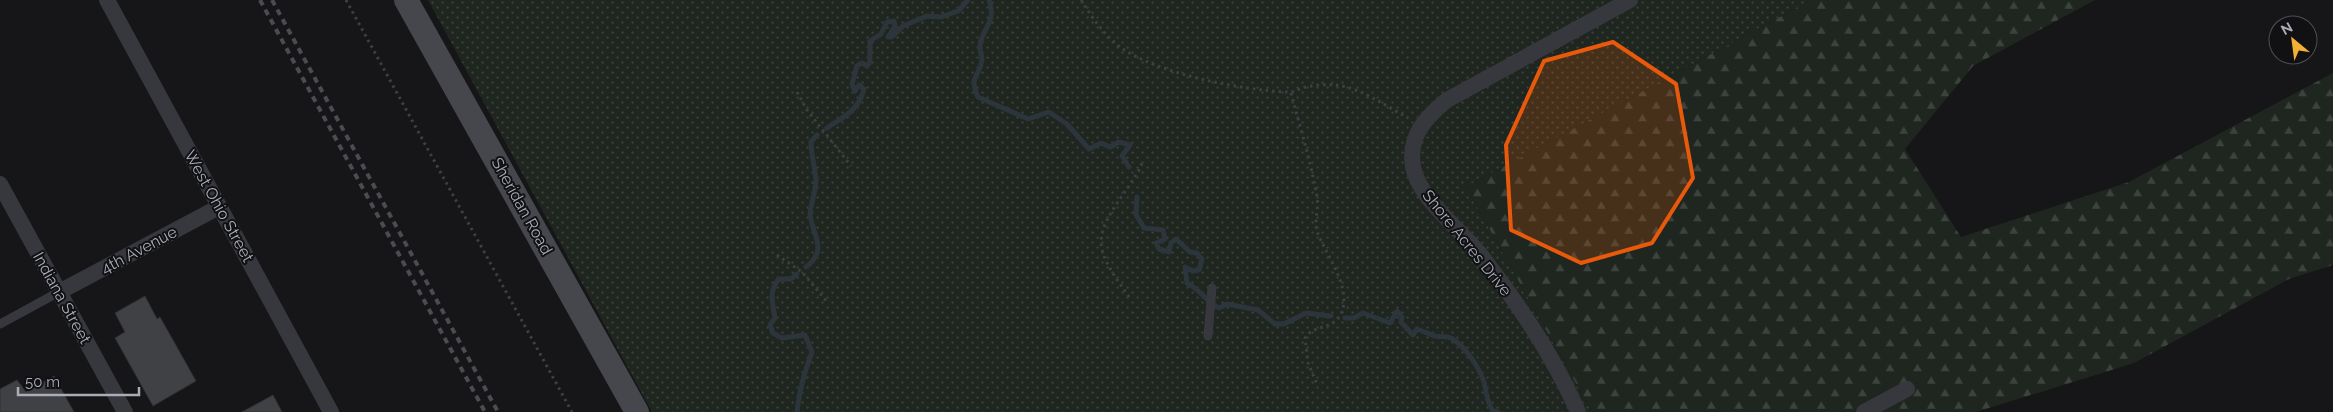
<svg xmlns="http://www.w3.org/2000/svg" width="2333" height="412" font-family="Raleway,sans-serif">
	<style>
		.grass { fill: url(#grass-dots) }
		.forest { fill: url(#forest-firs) }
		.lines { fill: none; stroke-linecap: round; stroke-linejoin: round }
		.stream { stroke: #2c353c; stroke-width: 5 }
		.building { fill: #404145; stroke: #303034 }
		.path { stroke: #3d3f44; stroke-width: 3; stroke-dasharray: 2.5 4; stroke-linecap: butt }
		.lane { stroke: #37383d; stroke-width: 9 }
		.street { stroke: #37383d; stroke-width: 16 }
		.secondary { stroke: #45474d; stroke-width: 24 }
		.rail { stroke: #4a4c52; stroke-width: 4; stroke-dasharray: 6 5; stroke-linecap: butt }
		.marked { fill: #e8590c; fill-opacity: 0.2; stroke: #e8590c; stroke-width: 4; stroke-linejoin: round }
		.labels { text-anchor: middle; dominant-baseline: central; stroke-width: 4; stroke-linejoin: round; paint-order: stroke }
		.street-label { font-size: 16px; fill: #a8adb8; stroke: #111113 }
	</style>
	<defs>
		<pattern id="grass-dots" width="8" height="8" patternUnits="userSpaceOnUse" patternTransform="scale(1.25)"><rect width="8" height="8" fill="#1e261f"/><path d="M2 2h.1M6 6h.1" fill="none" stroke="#3c433d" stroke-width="1.8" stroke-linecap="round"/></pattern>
		<pattern id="forest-firs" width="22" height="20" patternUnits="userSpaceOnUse" patternTransform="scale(1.25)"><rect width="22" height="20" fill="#1e261f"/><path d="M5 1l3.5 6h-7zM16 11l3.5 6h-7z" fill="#3c433d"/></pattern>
	</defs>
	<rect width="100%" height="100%" fill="#161618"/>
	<!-- grass -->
	<path class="grass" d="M 428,0 L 1811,0 L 1466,187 L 1592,412 L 652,412 Z"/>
	<!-- forest -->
	<path class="forest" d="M 1811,0 L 2095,0 L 1973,66 L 1905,149 L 1961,237 L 2129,182 L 2333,73 L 2333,265 L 2289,279 L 2134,363 L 1976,412 L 1592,412 L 1466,187 Z"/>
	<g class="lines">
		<!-- stream -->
		<path class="stream" d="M 989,0 C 997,22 983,27 980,45 C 979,49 982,55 982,60 C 980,77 968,75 978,97 L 1028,119 L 1049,112 L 1067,124 L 1089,149 L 1101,143 L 1110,147 L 1119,142 L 1130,145 L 1122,156 L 1129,167
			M 827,128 C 846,115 858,111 864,89 L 859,85 L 855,91 L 852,84 L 857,66 L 862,63 L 867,66 L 870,62 L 870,41 L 881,34 L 887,22 L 894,21 L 895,26 L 888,37 L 892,37 L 903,26 L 927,16 L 941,17 L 958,11 L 968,0
			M 1137,197 L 1136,215 L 1144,228 L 1163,230 L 1165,239 L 1156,243 L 1159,249 L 1169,252 L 1171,243 L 1176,239 L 1190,252 L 1197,253 L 1202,259 L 1199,270 L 1193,271 L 1185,267 L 1187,283 C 1201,290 1205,301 1219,308 L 1227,304 L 1258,310 L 1275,324 L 1284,324 L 1306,313 L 1331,316
			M 806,267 C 829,250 812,234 810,214 C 810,206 816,192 816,180 C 815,167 811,155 811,142 L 817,135
			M 1345,318 L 1354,318 L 1363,313 L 1390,323 L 1397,311 L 1402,317 L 1401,322 L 1413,335 L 1417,329 C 1423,331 1427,333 1432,335 C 1438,338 1444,335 1451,338 C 1465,346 1479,367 1484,382 C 1487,393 1486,401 1493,411 L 1498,412
			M 797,412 C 799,393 805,370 812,352 L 805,335 L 782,338 L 773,333 L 770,325 L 775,318 C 773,304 768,291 779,279 L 791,279 L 797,274"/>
	</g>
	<!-- building -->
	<path class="building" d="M 145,296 L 157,319 L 160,317 L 196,381 L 153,406 L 115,338 L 125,332 L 115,313 Z
		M 54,376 L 74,412 L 0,412 L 0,389 L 17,380 L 26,392 Z
		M 273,395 L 282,412 L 242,412 Z"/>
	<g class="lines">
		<!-- path -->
		<path class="path" d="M 346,0 L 572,412
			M 1081,0 C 1092,17 1103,34 1120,47 C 1158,74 1241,90 1287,92 C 1293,93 1297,90 1302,88 C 1312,85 1325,84 1336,85 C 1361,88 1386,106 1408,118
			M 797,92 L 807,110 L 851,166
			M 1291,93 C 1300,127 1311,162 1317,197 C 1319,208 1314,220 1317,231 C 1325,254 1353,288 1341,314 C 1333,330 1314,324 1305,338 L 1308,363 L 1317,384
			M 777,255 L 802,272 L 828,303
			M 1129,297 C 1120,283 1108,269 1103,253 C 1092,223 1132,190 1142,163"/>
		<!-- lane -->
		<path class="lane" d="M 0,324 L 59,292
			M 1208,336 L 1212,288"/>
		<!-- street -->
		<path class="street" d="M 107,0 L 331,412
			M 0,184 L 125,412
			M 59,292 L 219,207
			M 1578,412 C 1554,356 1517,302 1480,254 C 1460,229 1419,199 1413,167 C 1408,136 1425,118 1447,100 L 1630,0
			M 1864,412 L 1907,389"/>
		<!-- secondary -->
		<path class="secondary" d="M 406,0 L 637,412"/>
		<!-- rail -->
		<path class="rail" d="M 260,0 L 485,412
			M 272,0 L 498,412"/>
	</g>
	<!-- marked area -->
	<path class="marked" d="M 1613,42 L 1676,84 L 1693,178 L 1652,243 L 1581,263 L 1511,230 L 1506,145 L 1544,61 Z"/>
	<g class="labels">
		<!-- street labels -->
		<g class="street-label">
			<text transform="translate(219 206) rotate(61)">West Ohio Street</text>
			<text transform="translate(522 206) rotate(61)">Sheridan Road</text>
			<text transform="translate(1467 243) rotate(51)">Shore Acres Drive</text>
			<text transform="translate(139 250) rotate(-28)">4th Avenue</text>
			<text transform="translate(62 298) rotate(61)">Indiana Street</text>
		</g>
	</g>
	<!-- north arrow -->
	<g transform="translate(2293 40) rotate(331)"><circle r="24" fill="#111113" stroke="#4d4f55"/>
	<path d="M0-4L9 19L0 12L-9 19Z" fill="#f2b134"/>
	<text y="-8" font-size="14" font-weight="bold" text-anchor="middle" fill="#a8adb8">N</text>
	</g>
	<!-- scale -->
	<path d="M18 387v8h121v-8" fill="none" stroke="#a8adb8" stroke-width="2.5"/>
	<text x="25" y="387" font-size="15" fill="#a8adb8" stroke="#111113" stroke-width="4" paint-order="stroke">50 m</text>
</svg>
